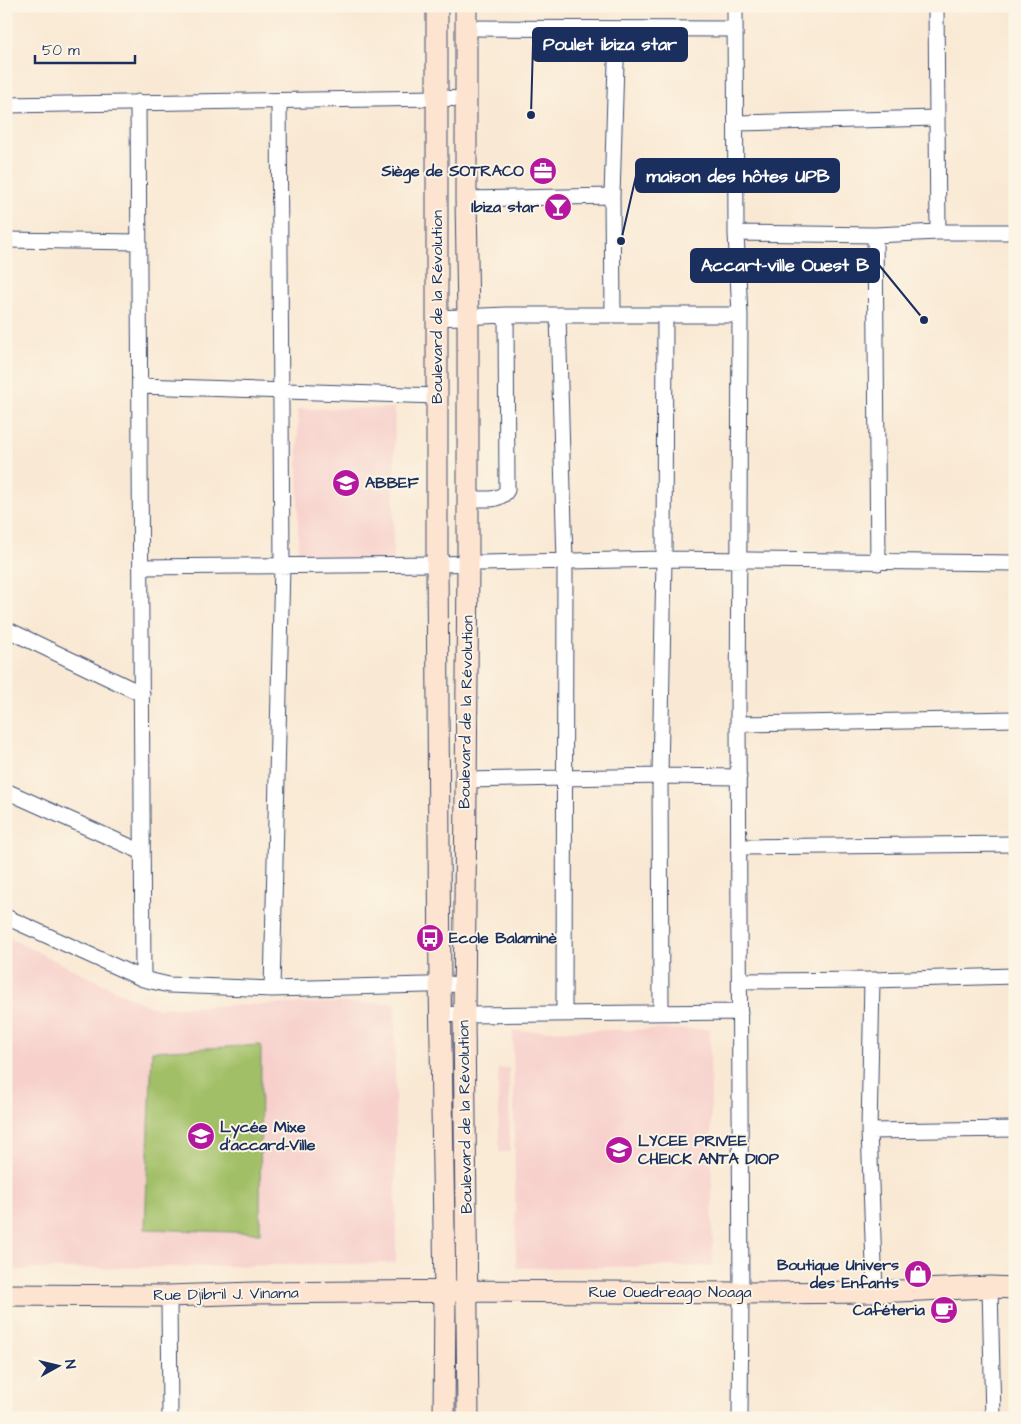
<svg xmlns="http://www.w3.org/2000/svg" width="1021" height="1424" font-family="'Architects Daughter',sans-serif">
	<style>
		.built { fill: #f7d0cc }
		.green { fill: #a1bf66; stroke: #5e7762 }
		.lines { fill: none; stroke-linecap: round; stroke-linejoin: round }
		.street-casing { stroke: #3c4b70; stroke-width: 17 }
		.secondary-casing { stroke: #3c4b70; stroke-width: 23 }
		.street { stroke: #fff; stroke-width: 15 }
		.secondary { stroke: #fde4d0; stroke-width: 21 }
		.labels { text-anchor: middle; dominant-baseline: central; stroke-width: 4; stroke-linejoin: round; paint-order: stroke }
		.poi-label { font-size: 16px; font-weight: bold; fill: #1b2f5e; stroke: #fcf5e5; text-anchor: end }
		.street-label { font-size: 16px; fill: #1b2f5e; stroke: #fcf5e5 }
		.leader { fill: none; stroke: #1b2f5e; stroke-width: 2 }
		.callout-dot { fill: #1b2f5e; stroke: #fcf5e5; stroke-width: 2 }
		.callout { fill: #1b2f5e; stroke: #1b2f5e; stroke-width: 2 }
		.callout-label { font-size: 18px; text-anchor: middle; font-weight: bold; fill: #fff }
	</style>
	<rect width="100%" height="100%" fill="#fcf5e5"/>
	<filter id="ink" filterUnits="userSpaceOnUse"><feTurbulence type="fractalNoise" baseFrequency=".02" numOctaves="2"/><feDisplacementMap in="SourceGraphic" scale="10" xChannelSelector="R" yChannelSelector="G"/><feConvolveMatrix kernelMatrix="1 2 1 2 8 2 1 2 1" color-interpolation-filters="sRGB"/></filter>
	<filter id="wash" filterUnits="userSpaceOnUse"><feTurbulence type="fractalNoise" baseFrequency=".0096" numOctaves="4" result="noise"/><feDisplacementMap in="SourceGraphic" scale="20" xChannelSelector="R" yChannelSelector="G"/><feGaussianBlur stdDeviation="1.12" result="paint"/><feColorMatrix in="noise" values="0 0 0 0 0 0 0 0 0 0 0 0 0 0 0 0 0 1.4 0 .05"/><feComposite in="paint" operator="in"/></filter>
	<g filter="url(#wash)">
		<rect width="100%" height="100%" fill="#f9e9d4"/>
		<!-- built -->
		<path class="built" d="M 395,408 L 393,560 L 298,558 L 298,409 Z
			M 9,938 L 148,1006 L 157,1008 L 312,1003 L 395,1003 L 396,1263 L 6,1270 L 6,943 Z
			M 710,1029 L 713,1266 L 516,1268 L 513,1031 Z
			M 498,1068 L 509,1068 L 510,1152 L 499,1152 Z"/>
		<!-- green -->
		<path class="green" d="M 261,1045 L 260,1233 L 145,1229 L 152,1051 Z"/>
	</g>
	<g filter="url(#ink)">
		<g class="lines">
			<!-- street casing -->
			<g class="street-casing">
				<path id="street" d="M 735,6 L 736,233 L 740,315 L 738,724 L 741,1293 L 740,1418
					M 936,6 L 938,232
					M 466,28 L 735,29
					M 138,102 L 143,979
					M 6,105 L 437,98 L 465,99
					M 736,123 L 937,118
					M 466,199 L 612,196
					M 736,233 L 875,235 L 938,232 L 1015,232
					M 875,235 L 878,563
					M 6,240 L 139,242
					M 558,315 L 565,561 L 564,1013
					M 613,315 L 612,196 L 617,29
					M 437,318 L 506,315
					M 140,386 L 437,396
					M 467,499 C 480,498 500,503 507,490 L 506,315 L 740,315
					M 141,567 L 437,564 L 664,559 L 1015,563
					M 6,629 L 142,694
					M 738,724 L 1015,719
					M 466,780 L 660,776 L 739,777
					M 6,791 L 142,852
					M 739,847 L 1015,844
					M 6,917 L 143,979 L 169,985 L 272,989 L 464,984
					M 872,980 L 869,1131 L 875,1292
					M 740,981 L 872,980 L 1015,976
					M 272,989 L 282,565 L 279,101
					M 661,1013 L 660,776 L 664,559 L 665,315
					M 440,1014 L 464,1015 L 740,1012
					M 869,1131 L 1015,1129
					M 990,1287 L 993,1418
					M 169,1296 L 170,1418"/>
			</g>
			<!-- secondary casing -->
			<g class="secondary-casing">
				<path id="secondary" d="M 437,6 L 437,564 L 440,985 L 445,1292 L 444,1418
					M 466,6 L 466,199 L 468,317 L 468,564 L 464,1015 L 468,1418
					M 6,1295 L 169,1296 L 254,1293 L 467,1291 L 741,1293 L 875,1292 L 990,1287 L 1015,1288"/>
			</g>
			<!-- street -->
			<use href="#street" class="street"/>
			<!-- secondary -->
			<use href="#secondary" class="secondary"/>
		</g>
	</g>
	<!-- icons -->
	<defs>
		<g id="office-disc" transform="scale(1.4375)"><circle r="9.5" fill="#b5179e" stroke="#fcf5e5"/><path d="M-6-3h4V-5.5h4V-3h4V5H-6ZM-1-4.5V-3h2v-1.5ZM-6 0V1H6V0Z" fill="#fff"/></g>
		<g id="bar-disc" transform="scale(1.4375)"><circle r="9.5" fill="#b5179e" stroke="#fcf5e5"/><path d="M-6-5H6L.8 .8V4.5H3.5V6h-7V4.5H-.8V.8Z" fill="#fff"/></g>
		<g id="school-disc" transform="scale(1.4375)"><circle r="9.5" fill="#b5179e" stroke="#fcf5e5"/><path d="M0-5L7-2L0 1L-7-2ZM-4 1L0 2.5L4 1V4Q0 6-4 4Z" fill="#fff"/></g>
		<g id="bus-disc" transform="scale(1.4375)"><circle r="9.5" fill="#b5179e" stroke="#fcf5e5"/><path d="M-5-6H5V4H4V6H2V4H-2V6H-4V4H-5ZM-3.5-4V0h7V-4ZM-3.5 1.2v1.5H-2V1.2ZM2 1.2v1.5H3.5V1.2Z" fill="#fff"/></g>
		<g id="shop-disc" transform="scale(1.4375)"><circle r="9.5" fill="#b5179e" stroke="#fcf5e5"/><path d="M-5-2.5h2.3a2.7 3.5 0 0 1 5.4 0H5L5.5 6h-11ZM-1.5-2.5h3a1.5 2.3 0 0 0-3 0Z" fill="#fff"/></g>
		<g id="cafe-disc" transform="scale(1.4375)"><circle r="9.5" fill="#b5179e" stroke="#fcf5e5"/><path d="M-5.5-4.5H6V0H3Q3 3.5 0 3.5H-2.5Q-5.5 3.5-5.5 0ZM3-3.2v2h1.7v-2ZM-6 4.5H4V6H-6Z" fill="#fff"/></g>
	</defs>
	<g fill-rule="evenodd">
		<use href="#office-disc" x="543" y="171"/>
		<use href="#bar-disc" x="558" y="207"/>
		<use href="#school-disc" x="346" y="483"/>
		<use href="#bus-disc" x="430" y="938"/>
		<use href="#school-disc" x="201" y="1136"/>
		<use href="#school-disc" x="619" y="1150"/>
		<use href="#shop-disc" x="918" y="1274"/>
		<use href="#cafe-disc" x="944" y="1310"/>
	</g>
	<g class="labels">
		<!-- poi labels -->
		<g class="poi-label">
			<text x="524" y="171">Siège de SOTRACO</text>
			<text x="539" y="207">Ibiza star</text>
			<text x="365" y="483" text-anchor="start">ABBEF</text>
			<text x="449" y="938" text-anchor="start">Ecole Balaminè</text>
			<text x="220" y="1127" text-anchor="start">Lycée Mixe<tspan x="220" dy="18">d'accard-Ville</tspan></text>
			<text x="638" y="1141" text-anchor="start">LYCEE PRIVEE<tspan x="638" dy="18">CHEICK ANTA DIOP</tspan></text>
			<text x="899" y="1265">Boutique Univers<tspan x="899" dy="18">des Enfants</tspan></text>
			<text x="925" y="1310">Caféteria</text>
		</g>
		<!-- street labels -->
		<g class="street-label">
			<text transform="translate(437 307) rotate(-90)">Boulevard de la Révolution</text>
			<text transform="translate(466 712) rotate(-89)">Boulevard de la Révolution</text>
			<text transform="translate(465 1117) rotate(-91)">Boulevard de la Révolution</text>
			<text x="670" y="1292">Rue Ouedreago Noaga</text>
			<text transform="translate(226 1294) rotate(-1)">Rue Djibril J. Vinama</text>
		</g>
	</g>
	<!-- callouts -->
	<path class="leader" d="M531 115L533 44M621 241L636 176M924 320L879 265"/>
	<g class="callout-dot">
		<circle cx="531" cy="115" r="5"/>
		<circle cx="621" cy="241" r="5"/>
		<circle cx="924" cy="320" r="5"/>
	</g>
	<g class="callout">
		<rect x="533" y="28" width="154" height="33" rx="5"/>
		<rect x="636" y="159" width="203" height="33" rx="5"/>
		<rect x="691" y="249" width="188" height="33" rx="5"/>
	</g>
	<g class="callout-label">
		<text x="610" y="50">Poulet ibiza star</text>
		<text x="738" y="182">maison des hôtes UPB</text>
		<text x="785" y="271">Accart-ville Ouest B</text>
	</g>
	<!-- margin -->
	<rect width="1021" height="1424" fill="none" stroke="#fcf5e5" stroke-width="25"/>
	<!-- north arrow -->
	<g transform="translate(58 1366) rotate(82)" stroke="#fcf5e5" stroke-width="4" paint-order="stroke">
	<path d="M0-4L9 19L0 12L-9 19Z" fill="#1b2f5e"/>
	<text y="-8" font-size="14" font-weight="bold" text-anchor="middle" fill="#1b2f5e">N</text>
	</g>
	<!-- scale -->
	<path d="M35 55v8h100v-8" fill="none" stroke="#1b2f5e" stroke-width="2.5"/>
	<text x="42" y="55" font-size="15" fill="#1b2f5e" stroke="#fcf5e5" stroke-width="4" paint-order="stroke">50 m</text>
</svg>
